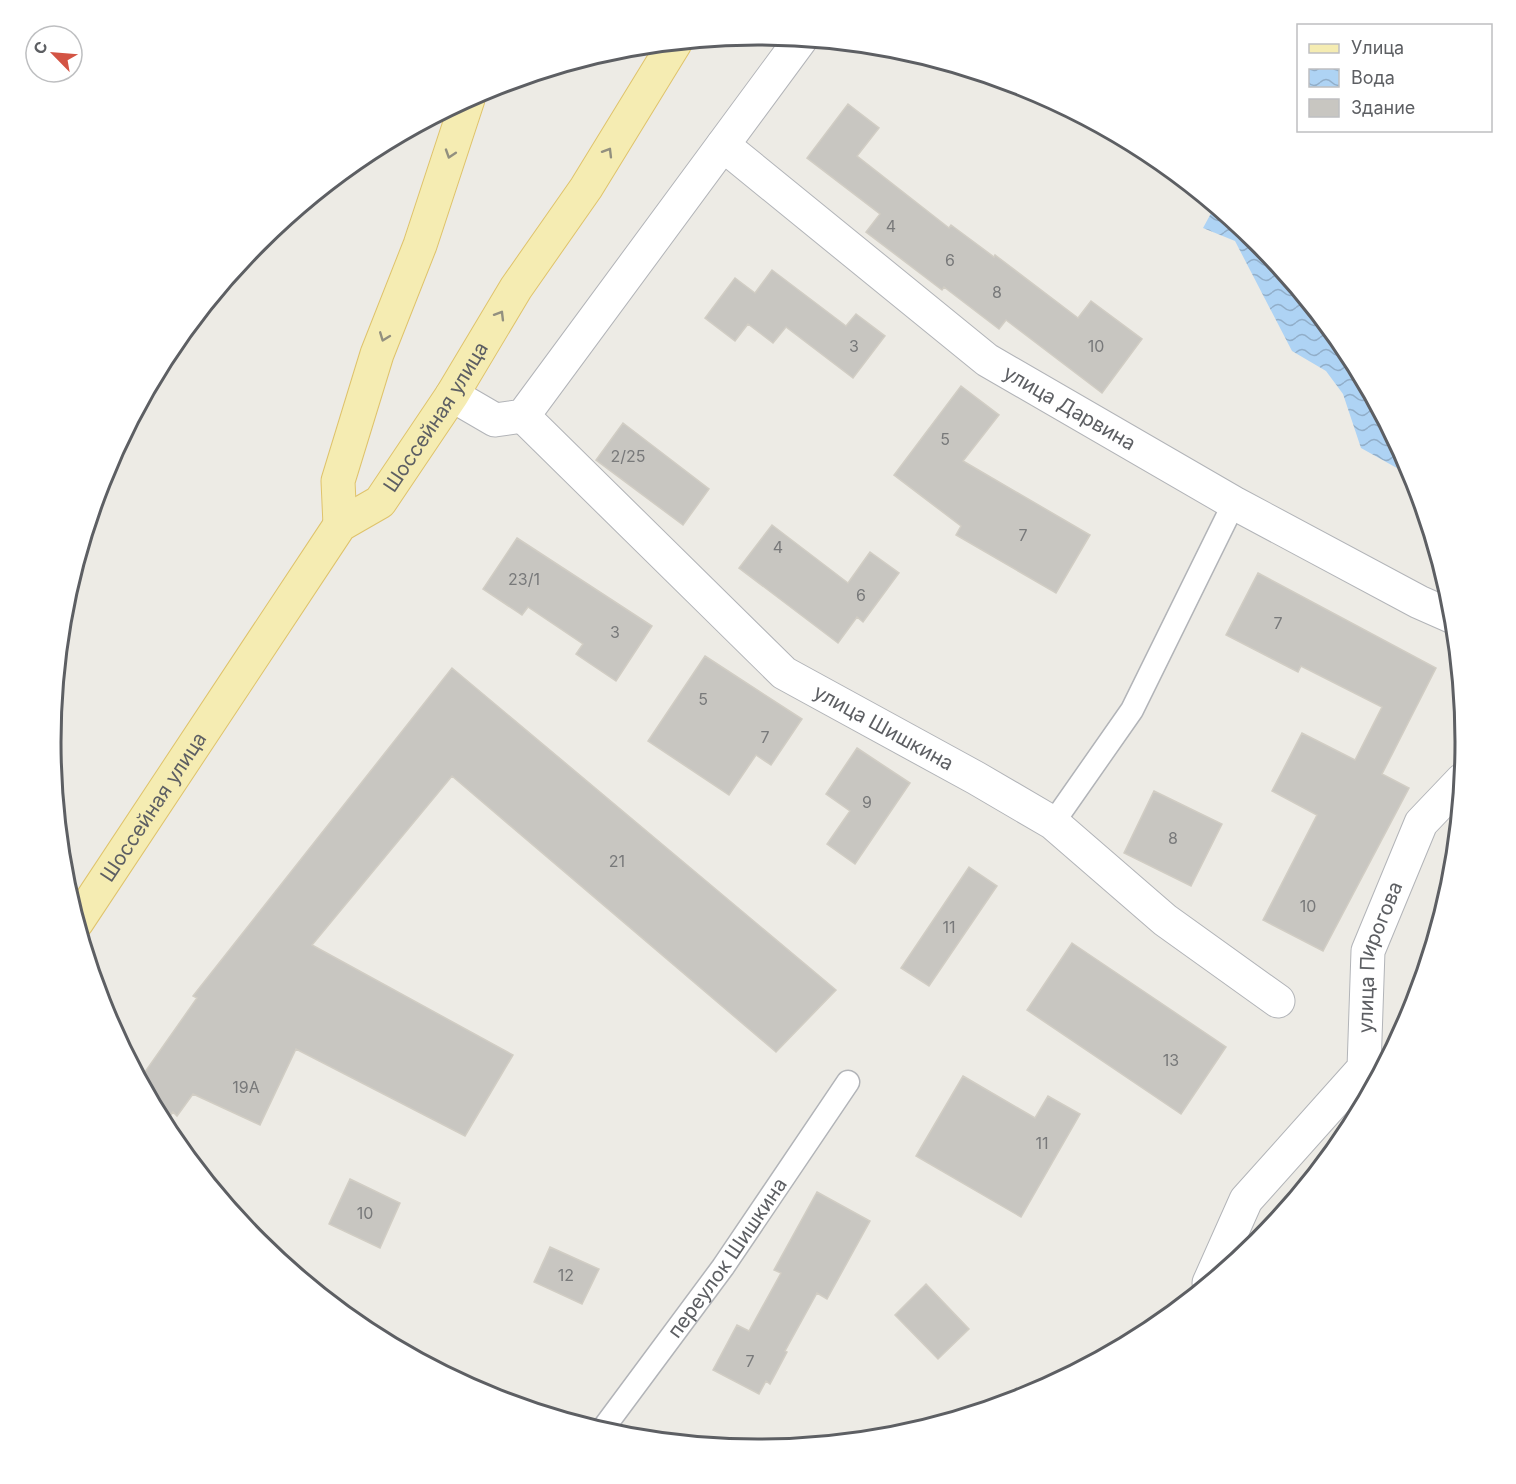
<svg xmlns="http://www.w3.org/2000/svg" width="1516" height="1484" font-family="Inter,sans-serif">
	<style>
		.water { fill: url(#water-waves) }
		.building { fill: #c8c6c1; stroke: #d1cdc4; stroke-width: 1.5 }
		.lines { fill: none; stroke-linecap: round; stroke-linejoin: round }
		.service-casing { stroke: #b2b4b8; stroke-width: 25 }
		.minor-casing { stroke: #b2b4b8; stroke-width: 35 }
		.tertiary-casing { stroke: #b2b4b8; stroke-width: 35 }
		.primary-casing { stroke: #dfc36b; stroke-width: 35 }
		.service { stroke: #fff; stroke-width: 22 }
		.minor { stroke: #fff; stroke-width: 33 }
		.tertiary { stroke: #fff; stroke-width: 33 }
		.primary { stroke: #f5ecb2; stroke-width: 33 }
		.oneway { stroke: #92907f }
		.labels { text-anchor: middle; dominant-baseline: central; stroke-width: 4.5; stroke-linejoin: round; paint-order: stroke }
		.number-label { font-size: 16px; fill: #78797a }
		.street-label { font-size: 20px; fill: #5d5f63; stroke: #fff }
		.rim { fill: none; stroke: #5d5f63; stroke-width: 3 }
	</style>
	<defs>
		<pattern id="water-waves" width="16" height="10" patternUnits="userSpaceOnUse" patternTransform="scale(1.5)"><rect width="16" height="10" fill="#aed3f4"/><path d="M0 5q4-4 8 0t8 0" fill="none" stroke="#91aec9"/></pattern>
	</defs>
	<rect width="100%" height="100%" fill="#edebe5"/>
	<!-- water -->
	<path class="water" d="M 1215,206 L 1259,242 L 1346,349 L 1413,477 L 1361,448 L 1343,394 L 1326,371 L 1292,351 L 1235,241 L 1203,228 Z"/>
	<!-- building -->
	<path class="building" d="M 848,104 L 879,128 L 857,156 L 949,228 L 951,225 L 994,257 L 995,255 L 1078,318 L 1091,301 L 1142,339 L 1102,393 L 1006,320 L 999,329 L 944,287 L 942,290 L 866,232 L 880,214 L 807,158 Z
		M 772,270 L 846,326 L 856,314 L 885,336 L 853,378 L 786,327 L 773,343 L 748,324 L 735,341 L 705,318 L 735,278 L 755,293 Z
		M 961,386 L 999,415 L 963,461 L 1090,535 L 1056,593 L 956,535 L 961,526 L 894,475 Z
		M 623,423 L 709,489 L 683,525 L 596,460 Z
		M 772,525 L 848,583 L 870,552 L 899,573 L 863,622 L 857,617 L 838,643 L 739,568 Z
		M 517,538 L 652,626 L 616,681 L 576,654 L 583,644 L 528,607 L 522,615 L 483,589 Z
		M 1258,573 L 1436,668 L 1382,774 L 1409,788 L 1323,951 L 1263,920 L 1317,815 L 1272,791 L 1302,733 L 1355,760 L 1382,707 L 1301,666 L 1298,672 L 1226,635 Z
		M 705,656 L 802,719 L 771,765 L 756,755 L 729,795 L 648,741 Z
		M 452,668 L 836,990 L 776,1052 L 452,776 L 312,945 L 513,1055 L 465,1136 L 296,1049 L 260,1125 L 193,1094 L 177,1116 L 173,1112 L 164,1124 L 140,1079 L 197,998 L 193,996 Z
		M 857,748 L 910,783 L 855,864 L 827,844 L 850,811 L 826,794 Z
		M 1154,791 L 1222,824 L 1191,886 L 1124,853 Z
		M 969,867 L 997,886 L 929,986 L 901,968 Z
		M 1072,943 L 1226,1047 L 1181,1114 L 1027,1010 Z
		M 963,1076 L 1035,1118 L 1048,1096 L 1080,1114 L 1021,1217 L 916,1156 Z
		M 350,1179 L 400,1203 L 380,1248 L 329,1224 Z
		M 817,1192 L 870,1221 L 827,1299 L 817,1293 L 785,1351 L 787,1352 L 770,1384 L 766,1381 L 759,1394 L 713,1370 L 737,1325 L 749,1331 L 781,1273 L 774,1270 Z
		M 550,1247 L 599,1269 L 582,1304 L 534,1282 Z
		M 926,1284 L 969,1329 L 938,1359 L 895,1315 Z"/>
	<g class="lines">
		<!-- service casing -->
		<g class="service-casing">
			<g id="service">
				<path d="M 1053,823 L 1132,710 L 1234,503"/>
				<path id="s1" d="M 602,1430 L 723,1267 L 848,1082"/>
			</g>
		</g>
		<!-- minor casing -->
		<g class="minor-casing">
			<g id="minor">
				<path id="s2" d="M 723,145 L 987,360 L 1234,503 L 1419,602 L 1453,617"/>
				<path id="s3" d="M 523,416 L 784,673 L 976,778 L 1053,823 L 1165,920 L 1278,1001"/>
				<path id="s4" d="M 1209,1283 L 1246,1200 L 1364,1068 L 1368,951 L 1421,823 L 1462,780"/>
			</g>
		</g>
		<!-- tertiary casing -->
		<g class="tertiary-casing">
			<path id="tertiary" d="M 452,395 L 495,420 L 523,416 L 801,39"/>
		</g>
		<!-- primary casing -->
		<g class="primary-casing">
			<g id="primary">
				<path d="M 340,525 L 338,481 L 377,354 L 420,245 L 468,99"/>
				<path id="s5" d="M 77,922 L 340,525 L 380,502 L 452,395 L 516,288 L 586,188 L 675,43"/>
			</g>
		</g>
		<!-- service -->
		<use href="#service" class="service"/>
		<!-- minor -->
		<use href="#minor" class="minor"/>
		<!-- tertiary -->
		<use href="#tertiary" class="tertiary"/>
		<!-- primary -->
		<use href="#primary" class="primary"/>
	</g>
	<!-- one-way arrows -->
	<defs><path id="oneway-chevron" d="M-2-3.5L2.5 0L-2 3.5" fill="none" stroke-width="1.6" stroke-linecap="round" stroke-linejoin="round" transform="scale(1.5)"/></defs>
	<g class="oneway">
		<use href="#oneway-chevron" transform="translate(608 152) rotate(-59)"/>
		<use href="#oneway-chevron" transform="translate(450 154) rotate(108)"/>
		<use href="#oneway-chevron" transform="translate(500 315) rotate(-59)"/>
		<use href="#oneway-chevron" transform="translate(384 337) rotate(111)"/>
	</g>
	<g class="labels">
		<!-- number labels -->
		<g class="number-label">
			<text x="891" y="226">4</text>
			<text x="950" y="260">6</text>
			<text x="997" y="292">8</text>
			<text x="854" y="346">3</text>
			<text x="1096" y="346">10</text>
			<text x="945" y="439">5</text>
			<text x="628" y="456">2/25</text>
			<text x="1023" y="535">7</text>
			<text x="778" y="547">4</text>
			<text x="524" y="579">23/1</text>
			<text x="861" y="595">6</text>
			<text x="1278" y="623">7</text>
			<text x="615" y="632">3</text>
			<text x="703" y="699">5</text>
			<text x="765" y="737">7</text>
			<text x="867" y="802">9</text>
			<text x="1173" y="838">8</text>
			<text x="617" y="861">21</text>
			<text x="1308" y="906">10</text>
			<text x="949" y="927">11</text>
			<text x="1171" y="1060">13</text>
			<text x="246" y="1087">19А</text>
			<text x="1042" y="1143">11</text>
			<text x="365" y="1213">10</text>
			<text x="566" y="1275">12</text>
			<text x="750" y="1361">7</text>
		</g>
		<!-- street labels -->
		<g class="street-label">
			<text stroke="none"><textPath href="#s2" startOffset="436">улица Дарвина</textPath></text>
			<text stroke="none"><textPath href="#s5" startOffset="624">Шоссейная улица</textPath></text>
			<text stroke="none"><textPath href="#s3" startOffset="480">улица Шишкина</textPath></text>
			<text stroke="none"><textPath href="#s5" startOffset="138">Шоссейная улица</textPath></text>
			<text stroke="none"><textPath href="#s4" startOffset="381">улица Пирогова</textPath></text>
			<text stroke="none"><textPath href="#s1" startOffset="213">переулок Шишкина</textPath></text>
		</g>
	</g>
	<!-- crop -->
	<path d="M0 0H1516V1484H0ZM61 742a697 697 0 1 1 1394 0a697 697 0 1 1-1394 0Z" fill="#fff" fill-rule="evenodd"/>
	<path class="rim" d="M61 742a697 697 0 1 1 1394 0a697 697 0 1 1-1394 0Z"/>
	<!-- legend -->
	<rect x="1297" y="24" width="195" height="108" fill="#ffffff" stroke="#bebfc1" stroke-width="1.5"/>
	<rect x="1309" y="44" width="30" height="9" fill="#f5ecb2" stroke="#bebfc1" stroke-width="1.5"/>
	<text x="1351" y="54" font-size="18" fill="#5d5f63">Улица</text>
	<rect x="1309" y="69" width="30" height="18" fill="url(#water-waves)" stroke="#bebfc1" stroke-width="1.5"/>
	<text x="1351" y="84" font-size="18" fill="#5d5f63">Вода</text>
	<rect x="1309" y="99" width="30" height="18" fill="#c8c6c1" stroke="#bebfc1" stroke-width="1.5"/>
	<text x="1351" y="114" font-size="18" fill="#5d5f63">Здание</text>
	<!-- north arrow -->
	<g transform="translate(54 54) rotate(295)"><circle r="28" fill="#ffffff" stroke="#bebfc1" stroke-width="1.5"/>
	<path d="M0-4.5L10 22L0 15L-10 22Z" fill="#d35444"/>
	<text y="-9" font-size="16" font-weight="bold" text-anchor="middle" fill="#5d5f63">С</text>
	</g>
</svg>
